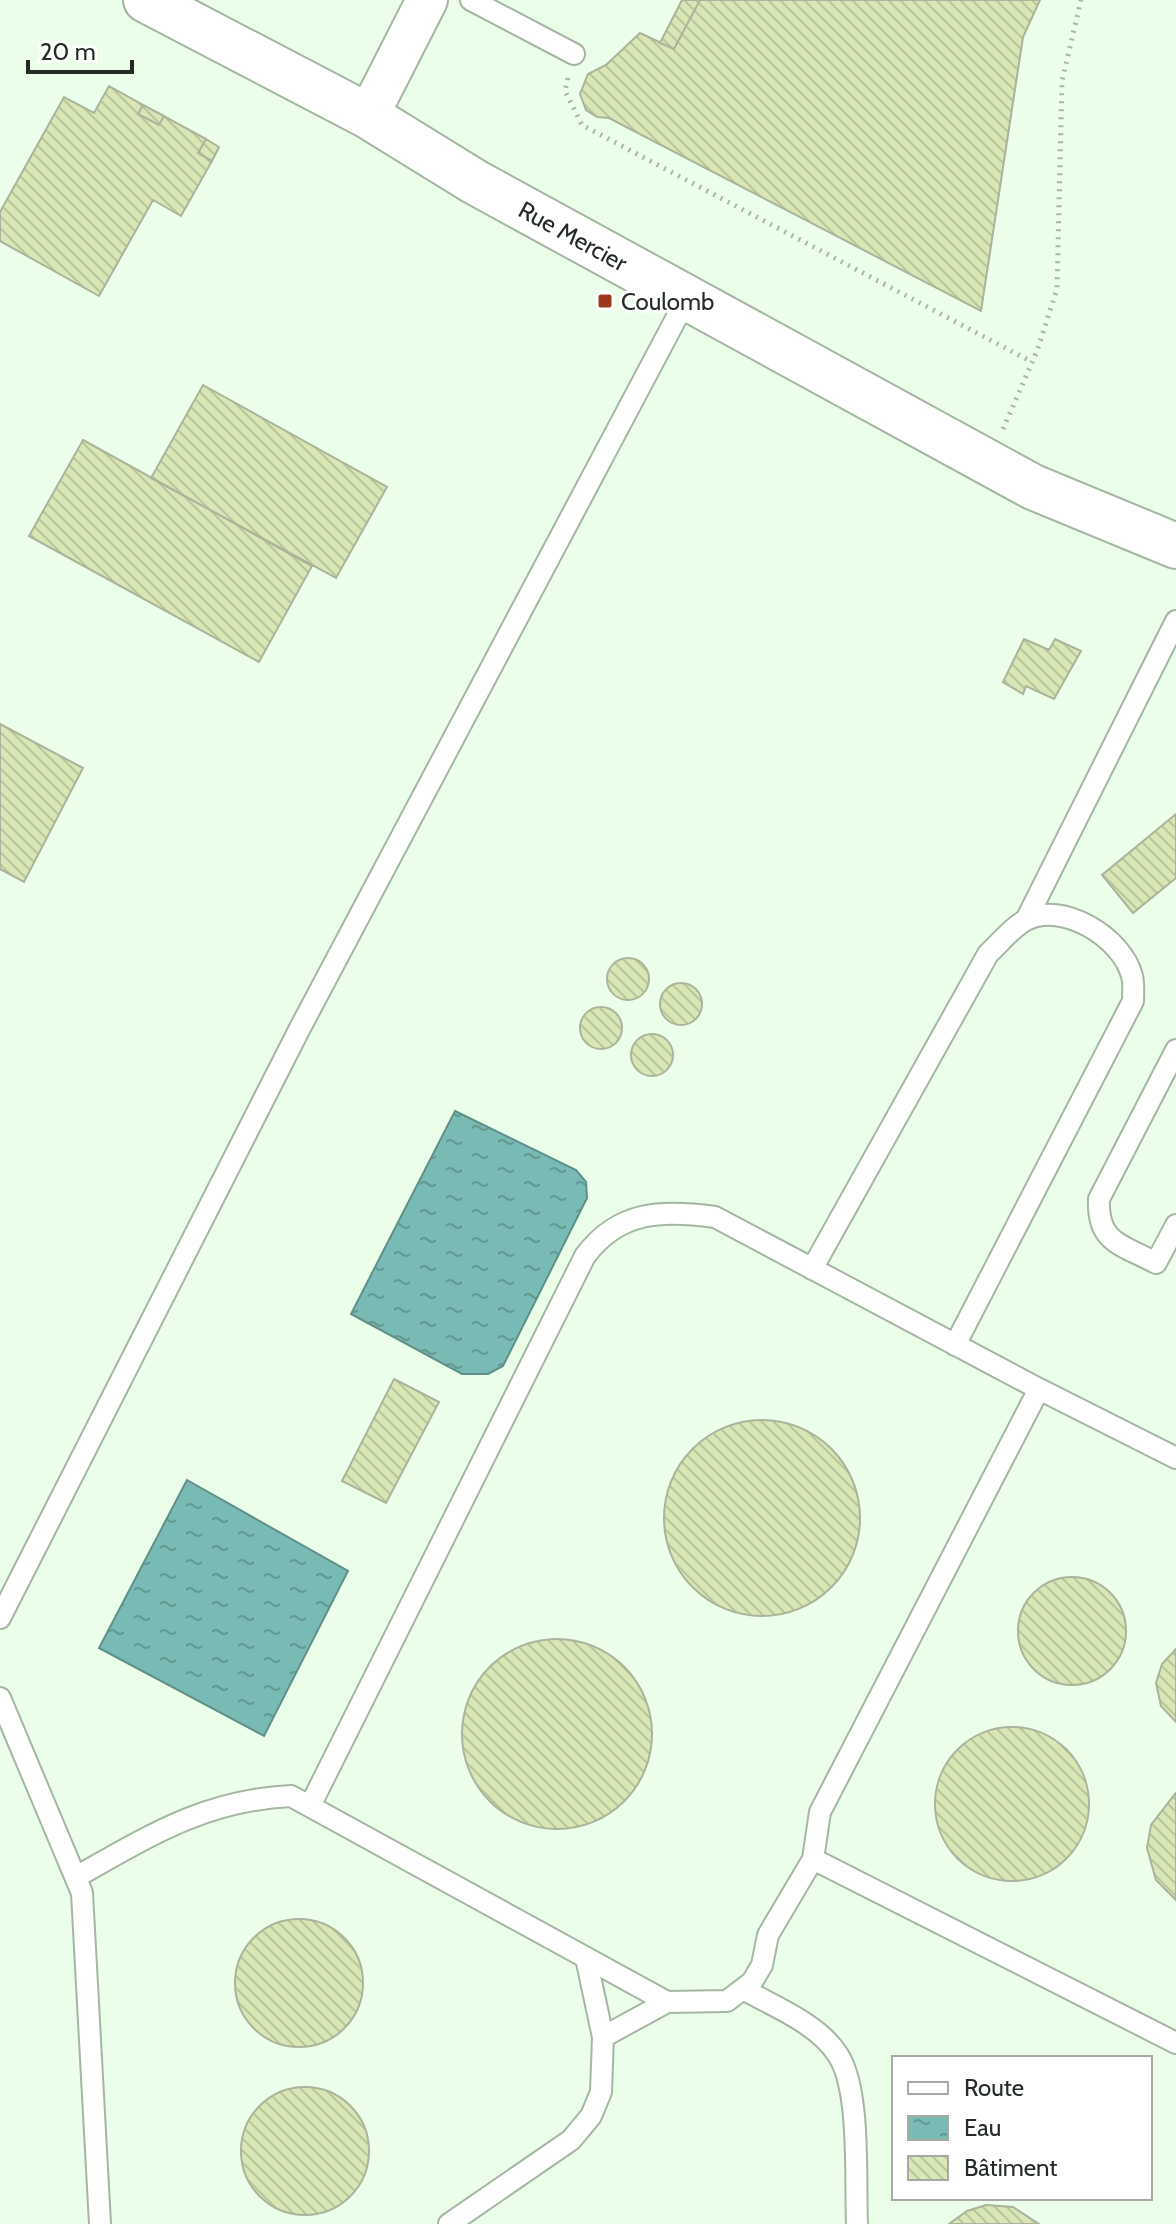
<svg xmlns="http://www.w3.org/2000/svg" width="1176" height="2224" font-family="Cabin,sans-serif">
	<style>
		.water { fill: url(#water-ripples); stroke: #609089; stroke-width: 2 }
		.building { fill: url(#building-back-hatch); stroke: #abb39b; stroke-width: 2 }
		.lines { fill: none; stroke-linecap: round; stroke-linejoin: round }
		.lane-casing { stroke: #a5b7a3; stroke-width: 24 }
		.street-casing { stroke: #a5b7a3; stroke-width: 44 }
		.secondary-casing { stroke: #a5b7a3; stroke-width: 48 }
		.path { stroke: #a8b7a7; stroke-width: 5; stroke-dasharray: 2 6; stroke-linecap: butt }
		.lane { stroke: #fff; stroke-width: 20 }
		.street { stroke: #fff; stroke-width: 40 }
		.secondary { stroke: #fff; stroke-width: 44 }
		.poi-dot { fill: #9f361e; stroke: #fff; stroke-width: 3 }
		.labels { text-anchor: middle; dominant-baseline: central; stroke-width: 6; stroke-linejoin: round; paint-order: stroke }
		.street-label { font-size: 24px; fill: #242b24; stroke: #fff }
		.poi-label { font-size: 24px; fill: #242b24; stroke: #fff; text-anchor: start }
	</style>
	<defs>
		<pattern id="water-ripples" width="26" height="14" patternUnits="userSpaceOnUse" patternTransform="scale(2)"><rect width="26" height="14" fill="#79bbb4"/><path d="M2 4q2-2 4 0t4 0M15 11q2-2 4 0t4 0" fill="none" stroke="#639892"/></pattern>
		<pattern id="building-back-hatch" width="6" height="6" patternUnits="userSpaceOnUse" patternTransform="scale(2)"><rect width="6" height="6" fill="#d8e7b5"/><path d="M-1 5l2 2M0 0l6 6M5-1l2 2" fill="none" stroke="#b9c69c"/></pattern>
	</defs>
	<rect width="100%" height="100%" fill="#ebfeea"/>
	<!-- water -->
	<path class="water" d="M 455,1111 L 576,1170 L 586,1182 L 587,1198 L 503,1366 L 488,1374 L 462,1374 L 351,1314 Z
		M 187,1480 L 348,1571 L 264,1736 L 99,1648 Z"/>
	<!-- building -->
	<path class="building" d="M 682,0 L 700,0 L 674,49 L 660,43 Z
		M 700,0 L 1040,0 L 1023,37 L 981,311 L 609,118 L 597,117 L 586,110 L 580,94 L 588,74 L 606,65 L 640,33 L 674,49 Z
		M 109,86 L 143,105 L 138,114 L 159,125 L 164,116 L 206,139 L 198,153 L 212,161 L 181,216 L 153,200 L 99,296 L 0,241 L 0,212 L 64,97 L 94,113 Z
		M 143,105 L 164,116 L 159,125 L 138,114 Z
		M 206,139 L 219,147 L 212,161 L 198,153 Z
		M 203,385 L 387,487 L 336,578 L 151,478 Z
		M 83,440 L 312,566 L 259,662 L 29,536 Z
		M 1024,639 L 1049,650 L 1055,639 L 1081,651 L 1054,699 L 1026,686 L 1023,694 L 1003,682 Z
		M 0,724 L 83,768 L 24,882 L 0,869 Z
		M 1176,814 L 1176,878 L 1133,913 L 1102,875 Z
		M607 979a21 21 0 1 1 42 0a21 21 0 1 1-42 0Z
		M660 1004a21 21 0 1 1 42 0a21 21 0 1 1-42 0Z
		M580 1028a21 21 0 1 1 42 0a21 21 0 1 1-42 0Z
		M631 1055a21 21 0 1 1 42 0a21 21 0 1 1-42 0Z
		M 394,1379 L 439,1402 L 386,1503 L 342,1481 Z
		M664 1518a98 98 0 1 1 196 0a98 98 0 1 1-196 0Z
		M1018 1631a54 54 0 1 1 108 0a54 54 0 1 1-108 0Z
		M462 1734a95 95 0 1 1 190 0a95 95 0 1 1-190 0Z
		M 1176,1649 L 1176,1722 L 1161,1706 L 1156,1683 L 1162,1664 Z
		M935 1804a77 77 0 1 1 154 0a77 77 0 1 1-154 0Z
		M 1175,1794 L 1176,1793 L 1176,1900 L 1156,1880 L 1147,1848 L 1151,1825 Z
		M235 1983a64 64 0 1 1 128 0a64 64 0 1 1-128 0Z
		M241 2151a64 64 0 1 1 128 0a64 64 0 1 1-128 0Z
		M 986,2205 L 1013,2207 L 1039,2224 L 949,2224 L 967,2211 Z"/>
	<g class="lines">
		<!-- lane casing -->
		<g class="lane-casing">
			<path id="lane" d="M 471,0 L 574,54
				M 1026,920 L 1176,621
				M 1176,1050 L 1099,1199 C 1097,1243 1121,1244 1156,1263 L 1176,1225
				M 812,1269 L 988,954 C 999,944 1012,927 1026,920 C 1062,901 1122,937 1132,976 C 1134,983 1133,993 1133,1001 L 955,1345
				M 0,1618 L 300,1028 L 687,298
				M 0,1698 L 82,1893 L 100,2224
				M 310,1806 L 585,1256 C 619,1210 663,1210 715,1217 L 1039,1389
				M 813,1859 L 1176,2043
				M 76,1877 C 149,1836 205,1800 291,1796 L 667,2002 L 727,2001 L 752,1982 L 762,1965 L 768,1935 L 813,1859 L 820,1812 L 1039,1389 L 1176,1458
				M 743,1989 C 773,2006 819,2024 838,2055 C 861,2090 855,2180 857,2224
				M 603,2037 L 667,2002
				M 449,2224 L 571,2140 L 591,2116 L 601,2092 L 603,2037 L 586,1958"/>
		</g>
		<!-- street casing -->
		<g class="street-casing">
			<path id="street" d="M 368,116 L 427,0"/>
		</g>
		<!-- secondary casing -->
		<g class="secondary-casing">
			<g id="secondary">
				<path id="s1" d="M 146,0 L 368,116 L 475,182 L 1033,487 L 1176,546"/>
			</g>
		</g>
		<!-- path -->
		<path class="path" d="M 568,78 L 565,91 L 582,125 L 1032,362
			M 1003,429 L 1037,351 L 1057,289 L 1062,81 L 1081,0"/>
		<!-- lane -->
		<use href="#lane" class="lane"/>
		<!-- street -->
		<use href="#street" class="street"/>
		<!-- secondary -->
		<use href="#secondary" class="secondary"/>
	</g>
	<!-- markers -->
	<rect class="poi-dot" x="597" y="293" width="16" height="16" rx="4"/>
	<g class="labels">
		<!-- street labels -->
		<g class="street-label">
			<text stroke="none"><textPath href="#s1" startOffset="488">Rue Mercier</textPath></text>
		</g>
		<!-- poi labels -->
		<g class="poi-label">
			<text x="621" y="301">Coulomb</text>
		</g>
	</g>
	<!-- legend -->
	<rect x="892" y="2056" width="260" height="144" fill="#ffffff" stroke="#a7aaa7" stroke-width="2"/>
	<rect x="908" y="2082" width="40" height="12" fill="#ffffff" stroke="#a7aaa7" stroke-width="2"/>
	<text x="964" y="2096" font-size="24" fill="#242b24">Route</text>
	<rect x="908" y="2116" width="40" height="24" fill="url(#water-ripples)" stroke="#a7aaa7" stroke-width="2"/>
	<text x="964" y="2136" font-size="24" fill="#242b24">Eau</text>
	<rect x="908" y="2156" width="40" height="24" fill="url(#building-back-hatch)" stroke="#a7aaa7" stroke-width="2"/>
	<text x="964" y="2176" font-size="24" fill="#242b24">Bâtiment</text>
	<!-- scale -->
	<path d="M28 60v12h104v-12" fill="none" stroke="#242b24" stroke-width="4"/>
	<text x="40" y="60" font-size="24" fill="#242b24" stroke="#ffffff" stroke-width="6" paint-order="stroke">20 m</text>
</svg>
